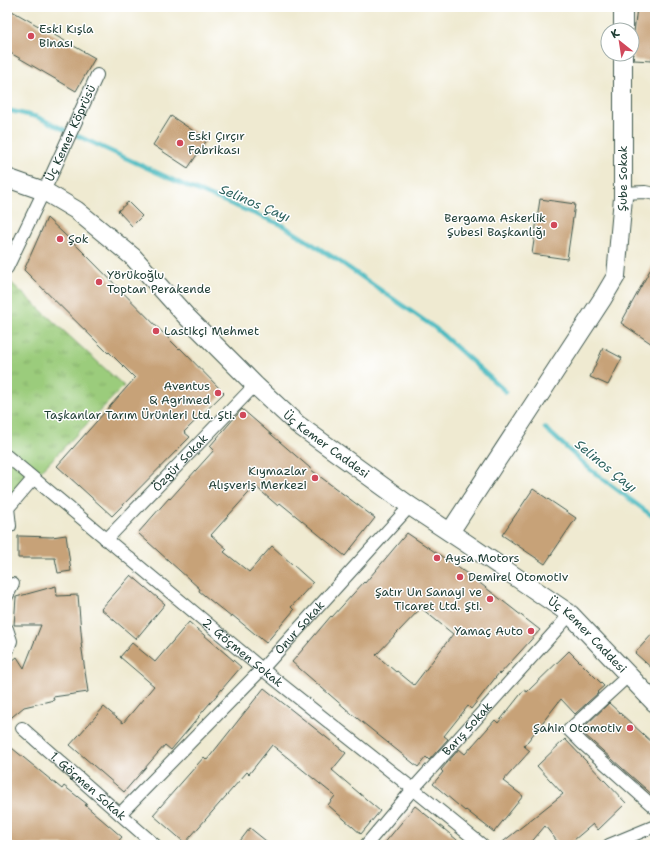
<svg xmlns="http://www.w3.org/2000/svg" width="662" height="852" font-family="'Shantell Sans',sans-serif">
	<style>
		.park { fill: url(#park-tufts); stroke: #5d8458 }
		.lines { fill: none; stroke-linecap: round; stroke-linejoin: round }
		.stream { stroke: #4bbac0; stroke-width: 4.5 }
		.building { fill: #c7a278; fill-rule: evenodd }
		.minor-casing { stroke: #3e574c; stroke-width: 14 }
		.secondary-casing { stroke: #3e574c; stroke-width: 20 }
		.minor { stroke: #fff; stroke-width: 12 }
		.secondary { stroke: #fff; stroke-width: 18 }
		.poi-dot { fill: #d1495b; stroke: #fff; stroke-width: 1.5 }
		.labels { text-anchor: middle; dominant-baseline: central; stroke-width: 3; stroke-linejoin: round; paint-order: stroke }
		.poi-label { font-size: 12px; fill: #1f3d34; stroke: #fff; text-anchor: start }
		.street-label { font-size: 12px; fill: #1f3d34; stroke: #fff }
		.water-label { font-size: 13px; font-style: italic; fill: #2c625e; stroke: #fff }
	</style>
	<defs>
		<pattern id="park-tufts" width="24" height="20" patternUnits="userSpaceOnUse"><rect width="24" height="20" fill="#9bcc7b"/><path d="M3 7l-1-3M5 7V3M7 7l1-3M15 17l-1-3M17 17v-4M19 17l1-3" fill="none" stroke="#7ea766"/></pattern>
	</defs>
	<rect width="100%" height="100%" fill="#fff"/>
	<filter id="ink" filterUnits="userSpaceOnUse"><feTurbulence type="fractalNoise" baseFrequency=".025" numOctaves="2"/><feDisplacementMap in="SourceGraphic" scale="8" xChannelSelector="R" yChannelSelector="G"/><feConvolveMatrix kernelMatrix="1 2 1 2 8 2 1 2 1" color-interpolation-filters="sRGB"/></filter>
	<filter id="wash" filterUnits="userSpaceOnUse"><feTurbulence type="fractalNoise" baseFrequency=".012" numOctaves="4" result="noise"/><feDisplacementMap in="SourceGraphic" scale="16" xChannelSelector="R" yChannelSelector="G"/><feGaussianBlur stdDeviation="0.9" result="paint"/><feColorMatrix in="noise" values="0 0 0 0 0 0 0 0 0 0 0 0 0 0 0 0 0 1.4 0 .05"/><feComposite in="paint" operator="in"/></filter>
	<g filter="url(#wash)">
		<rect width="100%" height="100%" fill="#efead1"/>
		<!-- park -->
		<path class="park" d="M 7,279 L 124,386 L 33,479 L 8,508 L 7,528 Z"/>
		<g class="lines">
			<!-- stream -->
			<path class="stream" d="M 7,110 L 37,117 L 184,185 L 282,225 L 339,261 L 435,328 L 506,392
				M 545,428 L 591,470 L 655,518"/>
		</g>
		<g id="blocks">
			<!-- building -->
			<path class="building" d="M 637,7 L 655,7 L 655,30 L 652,61 L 634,60 L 632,50 Z
				M 12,11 L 95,58 L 76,91 L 7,51 L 7,20 Z
				M 171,116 L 207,140 L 188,168 L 153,145 Z
				M 540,199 L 575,204 L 567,259 L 532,254 Z
				M 128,202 L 142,216 L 132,226 L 118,211 Z
				M 47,218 L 80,249 L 179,349 L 180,348 L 224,393 L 184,432 L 190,437 L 112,516 L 57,466 L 135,378 L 109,352 L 108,353 L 24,270 Z
				M 655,261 L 655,346 L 621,323 Z
				M 603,348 L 622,358 L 608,385 L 590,377 Z
				M 242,409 L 310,468 L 310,469 L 375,518 L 345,556 L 280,503 L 278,506 L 255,486 L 211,535 L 227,549 L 224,552 L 249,572 L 272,546 L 313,583 L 291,607 L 294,610 L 266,643 L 232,615 L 231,617 L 199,591 L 200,589 L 138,533 L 169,498 L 170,499 L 214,450 L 210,446 Z
				M 533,489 L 576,518 L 545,564 L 502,535 Z
				M 407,533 L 472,577 L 540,630 L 500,674 L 499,673 L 471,709 L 468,706 L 444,736 L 448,739 L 429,760 L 426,757 L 418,767 L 352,714 L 292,662 L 331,616 L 332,617 L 364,582 L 365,583 ZM 421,608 L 453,634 L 414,685 L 397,671 L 396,672 L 376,655 Z
				M 66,535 L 71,571 L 58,573 L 55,558 L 18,558 L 18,536 L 52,537 Z
				M 131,575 L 165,604 L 136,639 L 101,609 Z
				M 56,586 L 57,596 L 78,595 L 82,643 L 81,643 L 88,692 L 53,697 L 54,700 L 24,707 L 7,721 L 7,665 L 17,657 L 24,668 L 41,625 L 14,625 L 16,597 Z
				M 189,622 L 241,667 L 198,717 L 199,717 L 171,750 L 165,745 L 124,792 L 70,745 L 104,707 L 123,723 L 154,686 L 120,657 L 132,643 L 155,662 Z
				M 655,631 L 655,671 L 635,653 Z
				M 569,651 L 604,686 L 597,692 L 598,693 L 575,714 L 561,699 L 524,746 L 530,751 L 503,781 L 523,796 L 494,832 L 466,810 L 465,811 L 433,784 L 443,772 L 441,770 L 459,749 L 465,754 L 495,720 L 498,723 L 524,690 L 527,692 Z
				M 264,688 L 346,753 L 332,770 L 380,811 L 361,834 L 328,805 L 335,796 L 272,745 L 249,774 L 247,772 L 185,843 L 153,815 L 204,757 L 207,760 Z
				M 609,703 L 655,745 L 655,797 L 622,768 L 584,734 L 589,728 L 586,725 Z
				M 565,739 L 626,803 L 598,830 L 593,824 L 568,845 L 560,845 L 545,826 L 529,845 L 499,845 L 563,794 L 537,766 Z
				M 7,744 L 62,789 L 64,786 L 87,804 L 85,805 L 122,837 L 115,845 L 16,845 L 7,841 Z
				M 415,806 L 444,829 L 463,845 L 383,845 Z
				M 250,828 L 271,845 L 237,845 Z"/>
		</g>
	</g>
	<g filter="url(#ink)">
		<use href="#blocks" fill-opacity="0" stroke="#3e574c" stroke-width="1"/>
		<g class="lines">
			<!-- minor casing -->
			<g class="minor-casing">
				<g id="minor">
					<path d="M 623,193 L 645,192 L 655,194"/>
					<path id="s1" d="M 7,268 L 52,174 L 97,75"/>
					<path id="s2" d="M 7,456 L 262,669 L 413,789 L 482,845"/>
					<path d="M 7,528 L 10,526 L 8,508 L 33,479"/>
					<path id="s3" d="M 106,540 L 255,385"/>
					<path d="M 7,596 L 13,584"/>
					<path d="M 7,629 L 11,641 L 7,652"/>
					<path d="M 629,675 L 569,730 L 582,743 L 655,808"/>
					<path id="s4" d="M 22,728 L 155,845"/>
					<path id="s5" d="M 120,814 L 262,669 L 410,506"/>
					<path id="s6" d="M 366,845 L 413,789 L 559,627 L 570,614"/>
					<path d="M 609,845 L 655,826"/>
				</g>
			</g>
			<!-- secondary casing -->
			<g class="secondary-casing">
				<g id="secondary">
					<path d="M 623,7 L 623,30"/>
					<path id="s7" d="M 7,178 L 44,191 L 76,210 L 133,257 L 186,316 L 255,385 L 297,424 L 410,506 L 466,543 L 570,614 L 655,703"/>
					<path id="s8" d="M 450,532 L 603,298 L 616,276 L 623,198 L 623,54"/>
				</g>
			</g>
			<!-- minor -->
			<use href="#minor" class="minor"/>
			<!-- secondary -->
			<use href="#secondary" class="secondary"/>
		</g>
	</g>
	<!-- markers -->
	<g class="poi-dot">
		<circle cx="31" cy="36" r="4"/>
		<circle cx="180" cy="143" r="4"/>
		<circle cx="554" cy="225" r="4"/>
		<circle cx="60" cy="239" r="4"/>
		<circle cx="99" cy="282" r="4"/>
		<circle cx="156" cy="331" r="4"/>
		<circle cx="218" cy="393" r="4"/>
		<circle cx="243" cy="415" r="4"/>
		<circle cx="315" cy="478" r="4"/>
		<circle cx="437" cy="558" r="4"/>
		<circle cx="460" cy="577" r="4"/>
		<circle cx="490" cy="599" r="4"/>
		<circle cx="531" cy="631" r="4"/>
		<circle cx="630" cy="728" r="4"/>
	</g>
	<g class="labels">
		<!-- poi labels -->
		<g class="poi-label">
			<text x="39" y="29">Eski Kışla<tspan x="39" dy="14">Binası</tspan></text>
			<text x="188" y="136">Eski Çırçır<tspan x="188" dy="14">Fabrikası</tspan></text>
			<text x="546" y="218" text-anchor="end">Bergama Askerlik<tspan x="546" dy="14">Şubesi Başkanlığı</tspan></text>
			<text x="68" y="239">Şok</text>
			<text x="107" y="275">Yörükoğlu<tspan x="107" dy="14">Toptan Perakende</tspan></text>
			<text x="164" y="331">Lastikçi Mehmet</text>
			<text x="210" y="386" text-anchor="end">Aventus<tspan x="210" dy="14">&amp; Agrimed</tspan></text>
			<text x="235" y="415" text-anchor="end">Taşkanlar Tarım Ürünleri Ltd. Şti.</text>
			<text x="307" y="471" text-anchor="end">Kıymazlar<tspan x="307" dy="14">Alışveriş Merkezi</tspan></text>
			<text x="445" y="558">Aysa Motors</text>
			<text x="468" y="577">Demirel Otomotiv</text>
			<text x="482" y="592" text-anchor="end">Şatır Un Sanayi ve<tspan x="482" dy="14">Ticaret Ltd. Şti.</tspan></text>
			<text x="523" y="631" text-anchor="end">Yamaç Auto</text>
			<text x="622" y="728" text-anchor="end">Şahin Otomotiv</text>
		</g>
		<!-- street labels -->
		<g class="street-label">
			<text stroke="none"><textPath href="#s1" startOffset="149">Üç Kemer Köprüsü</textPath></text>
			<text stroke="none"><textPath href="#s8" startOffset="403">Şube Sokak</textPath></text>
			<text stroke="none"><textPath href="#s7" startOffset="420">Üç Kemer Caddesi</textPath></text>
			<text stroke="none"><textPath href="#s3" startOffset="107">Özgür Sokak</textPath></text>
			<text stroke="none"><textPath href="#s5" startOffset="259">Onur Sokak</textPath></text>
			<text stroke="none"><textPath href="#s7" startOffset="744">Üç Kemer Caddesi</textPath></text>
			<text stroke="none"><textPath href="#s2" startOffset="307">2. Göçmen Sokak</textPath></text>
			<text stroke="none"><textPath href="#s6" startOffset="154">Barış Sokak</textPath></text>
			<text stroke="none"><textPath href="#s4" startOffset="88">1. Göçmen Sokak</textPath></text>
		</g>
		<!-- water labels -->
		<g class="water-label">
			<text transform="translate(255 203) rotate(23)">Selinos Çayı</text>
			<text transform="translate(606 466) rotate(39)">Selinos Çayı</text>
		</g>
	</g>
	<!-- margin -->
	<rect width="662" height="852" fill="none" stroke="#fff" stroke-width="24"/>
	<!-- north arrow -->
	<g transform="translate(620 42) rotate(330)"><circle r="19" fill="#ffffff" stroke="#a5b1ae"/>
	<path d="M0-3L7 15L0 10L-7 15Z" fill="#d1495b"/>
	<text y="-6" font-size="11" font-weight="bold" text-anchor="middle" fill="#1f3d34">K</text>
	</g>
</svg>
